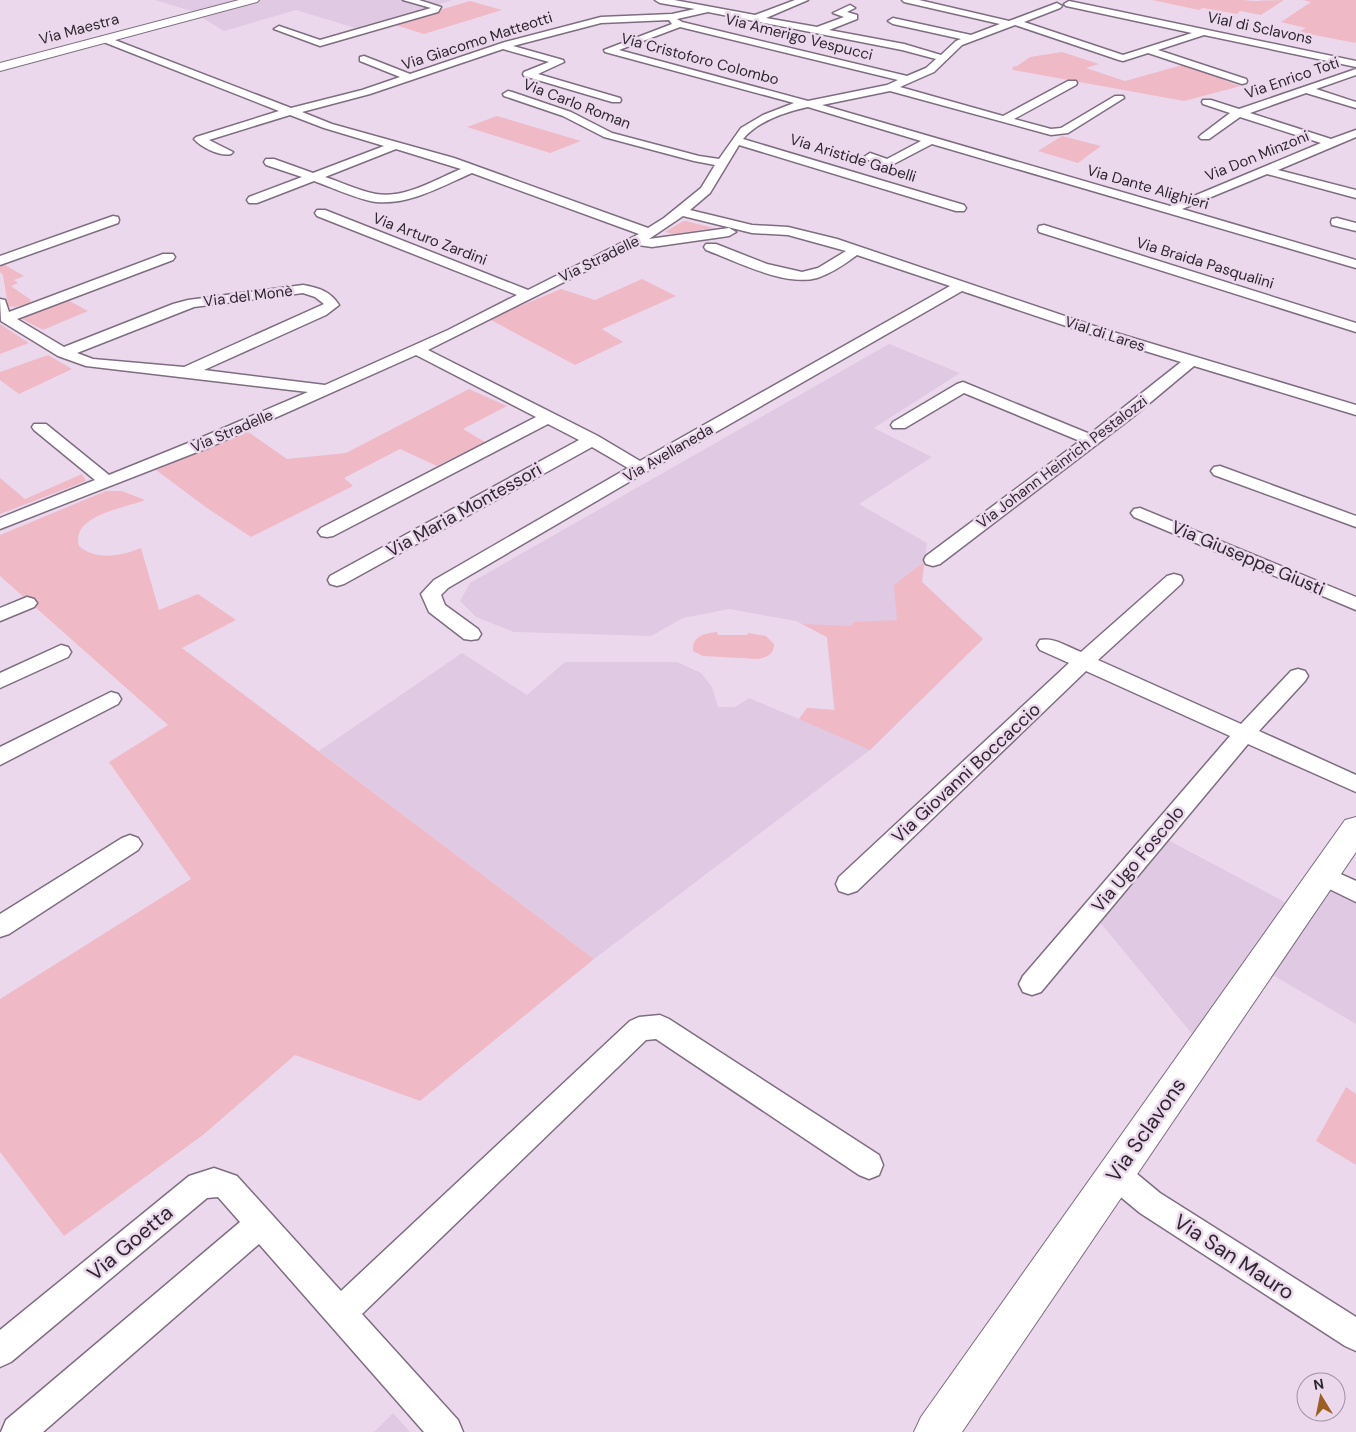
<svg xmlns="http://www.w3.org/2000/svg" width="1356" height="1432" font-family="'DM Sans',sans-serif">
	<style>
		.built { fill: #e0c9e2 }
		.green { fill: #efbac6 }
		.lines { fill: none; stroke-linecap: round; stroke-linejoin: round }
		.street-casing { stroke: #7e6d80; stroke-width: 3 }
		.secondary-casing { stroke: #7e6d80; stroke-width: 2 }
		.street { fill: #fff; fill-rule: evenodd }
		.secondary { fill: #fff; fill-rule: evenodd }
		.labels { text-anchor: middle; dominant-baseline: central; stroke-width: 5; stroke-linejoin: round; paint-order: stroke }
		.far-street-label { font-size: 15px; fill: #2e272f; stroke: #ecd8ed }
		.street-label { font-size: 18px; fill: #2e272f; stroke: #ecd8ed }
		.near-street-label { font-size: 21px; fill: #2e272f; stroke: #ecd8ed }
	</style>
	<rect width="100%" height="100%" fill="#ecd8ed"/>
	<!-- built -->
	<path class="built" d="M 155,0 L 453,0 L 355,28 L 296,10 L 224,31 L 191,11 Z
		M 889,344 L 960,373 L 874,428 L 932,457 L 859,504 L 927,543 L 922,582 L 983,639 L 870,750 L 594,959 L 319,751 L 462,653 L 527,695 L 565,662 L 677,662 L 701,673 L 712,687 L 718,707 L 735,707 L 749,698 L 799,719 L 807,708 L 834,710 L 827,637 L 796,621 L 729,609 L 683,618 L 651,636 L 514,632 L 476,617 L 460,601 L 470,583 Z
		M 1168,840 L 1298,909 L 1202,1046 L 1099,921 Z
		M 1328,885 L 1356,899 L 1356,1024 L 1266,971 Z
		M 393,1413 L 410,1432 L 374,1432 Z"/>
	<!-- green -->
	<path class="green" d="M 1152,0 L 1243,0 C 1257,2 1270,0 1284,0 L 1261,15 L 1240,11 L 1237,14 L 1203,8 L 1199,10 Z
		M 1303,0 L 1356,0 L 1356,43 L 1298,32 L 1306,28 L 1281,22 L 1311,2 Z
		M 470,1 L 502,10 L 424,34 L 392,24 Z
		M 1062,52 L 1099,64 L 1086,68 L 1125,81 L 1186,64 L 1223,75 L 1226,81 L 1241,86 L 1184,101 L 1013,70 L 1012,67 L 1017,66 L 1030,57 Z
		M 497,116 L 581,141 L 550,153 L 467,127 Z
		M 1062,136 L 1101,146 L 1078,163 L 1038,151 Z
		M 683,221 L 686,221 L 714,228 L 673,234 L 665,232 Z
		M 0,262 L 24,276 L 14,280 L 18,283 L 11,286 L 31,300 L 29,303 L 15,307 L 8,306 L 3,275 L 0,272 Z
		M 642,279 L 676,296 L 602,329 L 623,342 L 575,365 L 489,319 L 561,289 L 595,300 Z
		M 64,298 L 88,311 L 43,330 L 20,318 Z
		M 0,324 L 29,343 L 0,354 Z
		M 48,355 L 72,369 L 19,394 L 0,380 L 0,372 Z
		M 469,389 L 507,406 L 463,429 L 485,442 L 437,466 L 400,449 L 344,478 L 353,486 L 251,537 L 207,508 L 156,470 L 247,431 L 287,459 L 346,453 Z
		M 82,474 L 86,481 L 0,514 L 0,478 L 25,499 Z
		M 106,491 L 122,491 L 145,500 C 126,508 70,515 79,546 C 96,561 122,556 141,548 L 159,610 L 198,594 L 236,620 L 182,648 L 594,959 L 420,1101 L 295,1055 L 203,1135 L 64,1236 L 0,1152 L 0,999 L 191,879 L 109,762 L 168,725 L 0,576 L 0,535 Z
		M 924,562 L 922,582 L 983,639 L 870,750 L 799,719 L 807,708 L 835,710 L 827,637 L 802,624 L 851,626 L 854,622 L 897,620 L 894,585 Z
		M 717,632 L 718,635 L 747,635 L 748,633 L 766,636 L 774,644 C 774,654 768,657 758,659 L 703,656 L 693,651 C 692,636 705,633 717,632 Z
		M 1346,1087 L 1356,1094 L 1356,1165 L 1316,1141 Z"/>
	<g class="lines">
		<!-- street casing -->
		<g class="street-casing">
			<path id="street" d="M 403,0 L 419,0 L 441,7 L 438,12 L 320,46 L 274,29 L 279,26 L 320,40 L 431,8 Z
				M 655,0 L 674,0 L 755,15 L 795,0 L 808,0 L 766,18 L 817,27 L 844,17 L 833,13 L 850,5 L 855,8 L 847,12 L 857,15 L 857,19 L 829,30 L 904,44 L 941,55 L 956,41 L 961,39 L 893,24 L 888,21 L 893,18 L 971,35 L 1000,24 L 904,2 L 902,0 L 919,0 L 1009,21 L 1057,3 L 1062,6 L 1060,8 L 1024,22 L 1123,55 L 1192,33 L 1066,6 L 1064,4 L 1069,1 L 1356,61 L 1356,67 L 1204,35 L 1158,50 L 1246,79 L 1247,81 L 1246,83 L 1242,84 L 1148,53 L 1123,61 L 1119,60 L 1015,25 L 962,45 L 934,72 L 900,87 L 1003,116 L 1068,81 L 1076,81 L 1077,83 L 1076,85 L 1014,119 L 1051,129 L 1061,128 L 1115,96 L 1123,96 L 1124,98 L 1068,133 L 1051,135 L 890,91 L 822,105 L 1170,206 L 1321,143 L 1240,117 L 1209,139 L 1201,139 L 1199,137 L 1201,135 L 1230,113 L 1203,104 L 1202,102 L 1203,100 L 1211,100 L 1239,109 L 1356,69 L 1356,75 L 1316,89 L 1356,102 L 1356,108 L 1306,93 L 1250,113 L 1331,139 L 1356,130 L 1356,137 L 1278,170 L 1356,190 L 1356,198 L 1267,174 L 1182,209 L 1356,260 L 1356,268 L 932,144 L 888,167 L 866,159 L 864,157 L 870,153 L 887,159 L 921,141 L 808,107 C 785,112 758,121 743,139 L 964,205 L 966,208 L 964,211 L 956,211 L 739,145 L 710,193 L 690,210 L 752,225 L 788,227 L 837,239 L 1103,329 L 1356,405 L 1356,415 L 1194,366 L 1134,416 L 940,564 L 933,566 L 926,564 L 924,560 L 926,556 L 1080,441 L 964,393 L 905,428 L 893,428 L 891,425 L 893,422 L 957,384 L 963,382 L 1090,434 L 1181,362 L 1093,335 L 962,291 L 646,472 L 448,588 L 441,595 L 445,605 L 478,629 L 481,634 L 478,639 L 471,640 L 464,639 L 429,612 L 421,594 L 434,580 L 628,468 L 592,447 L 344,584 L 337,586 L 330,584 L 328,580 L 330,576 L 579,440 L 548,424 L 333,536 L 327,537 L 321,536 L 318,532 L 321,528 L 536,417 L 416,355 L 210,447 L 0,529 L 0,518 L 95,480 L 34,430 L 32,427 L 34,424 L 46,424 L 109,475 L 198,439 L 308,392 L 86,366 L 58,356 L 1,321 L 0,299 L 5,300 L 9,312 L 163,254 L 173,254 L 175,257 L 173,260 L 17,319 L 64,347 L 173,304 L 188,300 L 303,285 C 319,288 330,291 339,305 L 326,315 L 204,370 L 325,385 L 448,330 L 517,295 L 317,216 L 315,213 L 317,210 L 325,210 L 528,290 L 639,234 L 472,173 C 442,186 410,205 376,202 C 359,200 331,187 314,181 L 257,203 L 249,203 L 247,200 L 249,197 L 302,177 L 266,165 L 264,162 L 266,159 L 274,159 L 313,173 L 384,146 L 324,128 L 290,115 L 209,140 L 233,152 L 231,154 C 220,157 201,147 194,139 L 196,137 L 279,111 L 101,41 L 101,37 L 107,37 L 291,108 L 362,90 L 400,77 L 360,61 L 360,57 L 364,56 L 410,74 L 505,42 L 601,17 L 672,14 L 695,9 L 660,3 ZM 708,12 L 902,50 L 936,59 L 926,68 L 907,76 L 682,22 L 677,19 ZM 669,20 L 672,24 L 604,50 L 605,52 L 794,103 L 763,115 L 741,128 L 719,159 L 699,156 L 612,133 L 571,112 L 512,92 L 508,91 L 503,94 L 504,96 L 563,116 L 604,137 L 694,161 L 715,165 L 701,188 L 664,218 L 648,228 L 454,158 L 332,124 L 302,112 L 370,94 L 503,49 L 549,62 L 524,72 L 523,74 L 524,76 L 612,102 L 620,102 L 621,100 L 620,98 L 538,74 L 564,62 L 563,60 L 513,46 L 601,23 ZM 680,27 L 898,80 L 887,85 L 808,101 L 619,50 ZM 396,149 L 461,169 C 436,179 405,199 376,194 C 359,191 341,182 325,177 ZM 683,216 L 752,233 L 788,235 L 846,251 L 818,268 L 802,272 L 767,264 L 716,244 L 706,244 L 704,247 L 706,250 C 736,261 785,287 817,278 C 832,273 845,264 857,255 L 950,286 L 640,461 L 598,436 L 428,350 L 638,245 L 652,247 L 729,236 L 736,232 L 729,228 L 649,239 ZM 303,293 L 315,297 L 324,304 L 184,367 L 93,359 L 77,353 L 194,307 Z
				M 113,216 L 118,217 L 119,220 L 118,223 L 0,265 L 0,256 Z
				M 1337,218 L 1356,223 L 1356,231 L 1332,225 L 1331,222 L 1332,219 Z
				M 1044,225 L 1356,323 L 1356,332 L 1039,232 L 1038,229 L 1039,226 Z
				M 1220,466 L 1356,516 L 1356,527 L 1214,475 L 1211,471 L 1214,467 Z
				M 1140,508 L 1356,597 L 1356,610 L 1134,517 L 1131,513 L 1134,509 Z
				M 1174,574 L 1181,576 L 1183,580 L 1181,584 L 1098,660 L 1241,724 L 1291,671 L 1298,669 L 1305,671 L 1308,676 L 1305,681 L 1259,731 L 1356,775 L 1356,792 L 1248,744 L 1041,992 L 1032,995 L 1023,992 L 1019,984 L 1023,976 L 1230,736 L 1086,671 L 857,891 L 848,894 L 839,891 L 836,884 L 839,877 L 1069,663 L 1040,650 L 1037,645 L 1040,640 C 1054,637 1068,647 1081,652 L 1167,576 Z
				M 27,597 L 34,599 L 37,603 L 34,607 L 0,621 L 0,608 Z
				M 61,645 L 68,647 L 71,652 L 68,657 L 0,688 L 0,673 Z
				M 111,692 L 118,694 L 121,699 L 118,704 L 0,765 L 0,747 Z
				M 130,835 L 138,838 L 142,844 L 138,850 L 9,934 L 0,937 L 0,914 L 122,838 Z
				M 1323,866 L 1356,881 L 1356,902 L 1315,882 L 1311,875 L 1315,868 Z
				M 660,1015 L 669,1019 L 879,1155 L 883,1165 L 879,1175 L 869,1179 L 859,1175 L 656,1039 L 646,1040 L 362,1314 L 458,1420 L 463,1432 L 424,1432 L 259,1244 L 43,1432 L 1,1432 L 6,1420 L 240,1222 L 218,1197 L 207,1198 L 11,1362 L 0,1367 L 0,1330 L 189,1176 L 214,1168 L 237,1176 L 341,1291 L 630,1021 L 639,1017 Z
				M 1115,1160 L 1125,1164 L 1160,1193 L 1356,1317 L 1356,1351 L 1345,1346 L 1140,1213 L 1105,1184 L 1100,1174 L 1105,1164 Z"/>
		</g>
		<!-- secondary casing -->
		<g class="secondary-casing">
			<path id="secondary" d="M 239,0 L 259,0 L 257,2 L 0,71 L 0,63 Z
				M 1356,817 L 1356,852 L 962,1432 L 914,1432 L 921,1417 L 1345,820 Z"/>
		</g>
		<!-- street -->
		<use href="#street" class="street"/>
		<!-- secondary -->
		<use href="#secondary" class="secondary"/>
	</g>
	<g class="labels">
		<!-- far-street labels -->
		<g class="far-street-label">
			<text transform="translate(1260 28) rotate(12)">Vial di Sclavons</text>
			<text transform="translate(79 29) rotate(-15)">Via Maestra</text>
			<text transform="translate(799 37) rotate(14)">Via Amerigo Vespucci</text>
			<text transform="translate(477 41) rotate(-18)">Via Giacomo Matteotti</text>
			<text transform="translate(700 59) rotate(15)">Via Cristoforo Colombo</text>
			<text transform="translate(1292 78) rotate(-19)">Via Enrico Toti</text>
			<text transform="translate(577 104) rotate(21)">Via Carlo Roman</text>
			<text transform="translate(1257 156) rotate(-22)">Via Don Minzoni</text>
			<text transform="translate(853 158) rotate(17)">Via Aristide Gabelli</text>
			<text transform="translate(1148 187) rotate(16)">Via Dante Alighieri</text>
			<text transform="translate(430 239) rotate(21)">Via Arturo Zardini</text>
			<text transform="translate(599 259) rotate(-26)">Via Stradelle</text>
			<text transform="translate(1205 263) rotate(17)">Via Braida Pasqualini</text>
			<text transform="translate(248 296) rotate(-7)">Via del Monè</text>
			<text transform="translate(1105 334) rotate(18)">Vial di Lares</text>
			<text transform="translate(232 431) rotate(-23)">Via Stradelle</text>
			<text transform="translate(668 453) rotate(-30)">Via Avellaneda</text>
			<text transform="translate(1062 462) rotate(-37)">Via Johann Heinrich Pestalozzi</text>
		</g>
		<!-- street labels -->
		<g class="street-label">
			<text transform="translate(464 510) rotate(-29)">Via Maria Montessori</text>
			<text transform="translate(1248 558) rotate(23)">Via Giuseppe Giusti</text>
			<text transform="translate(966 773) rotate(-43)">Via Giovanni Boccaccio</text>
			<text transform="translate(1138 859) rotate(-50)">Via Ugo Foscolo</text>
		</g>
		<!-- near-street labels -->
		<g class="near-street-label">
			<text transform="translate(1146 1130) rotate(-55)">Via Sclavons</text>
			<text transform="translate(130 1243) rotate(-40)">Via Goetta</text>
			<text transform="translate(1234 1257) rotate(33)">Via San Mauro</text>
		</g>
	</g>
	<!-- north arrow -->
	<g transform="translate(1321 1397) rotate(350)"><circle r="24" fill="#ecd8ed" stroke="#a091a1"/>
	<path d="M0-4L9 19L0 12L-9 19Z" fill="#9b5f21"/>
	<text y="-8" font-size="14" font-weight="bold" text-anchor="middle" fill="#2e272f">N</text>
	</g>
</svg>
